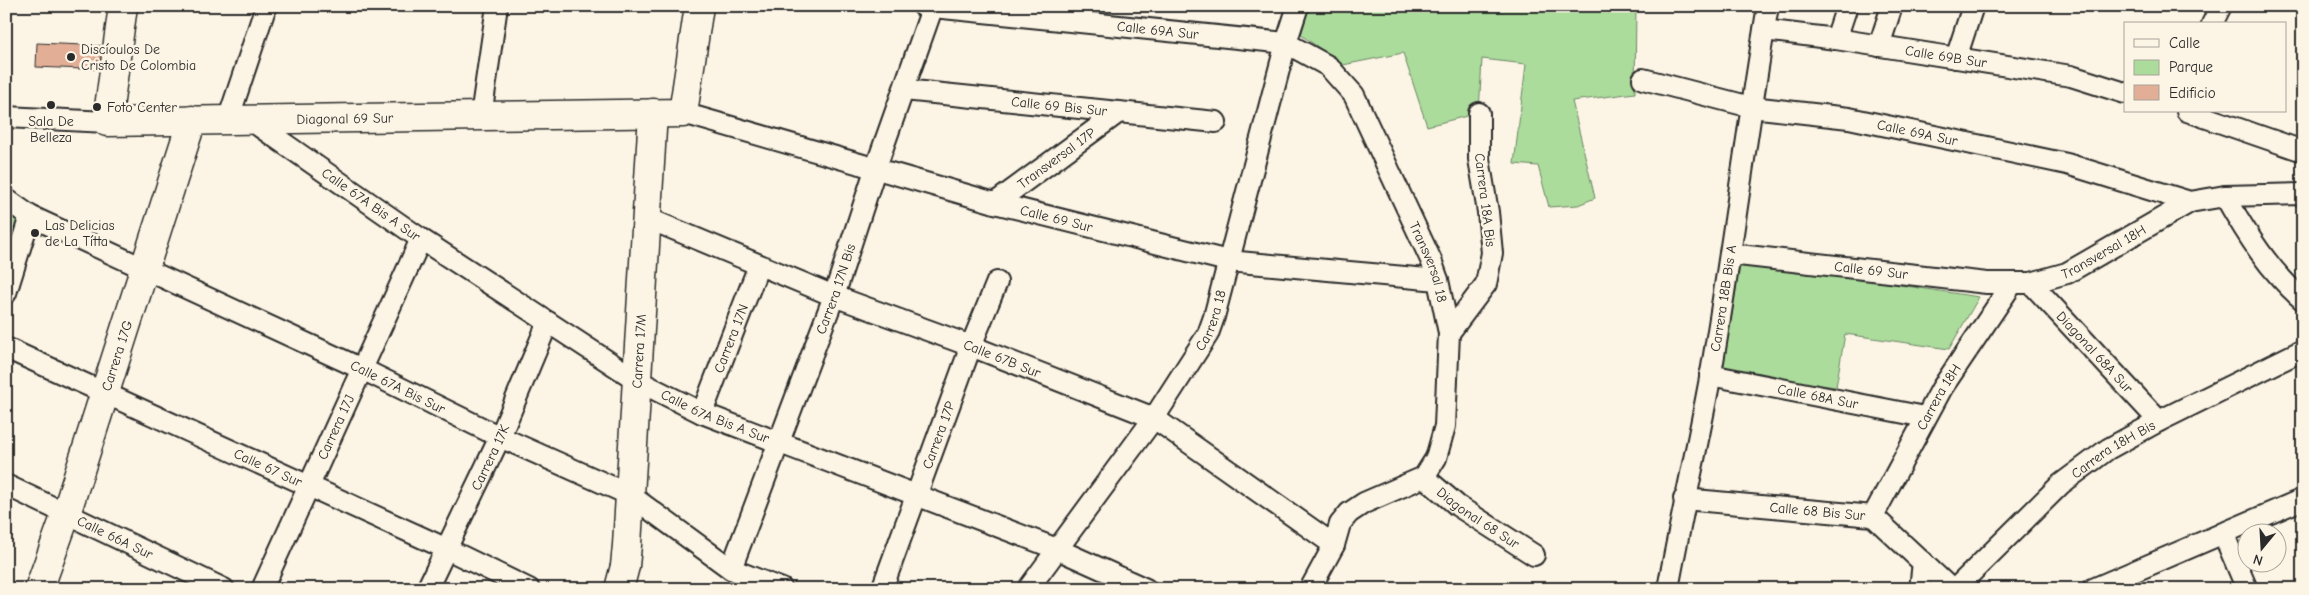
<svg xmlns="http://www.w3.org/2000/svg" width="2309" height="595" font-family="'Comic Neue',sans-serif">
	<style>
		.green { fill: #abdc9c; stroke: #6b8464 }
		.building { fill: #e2ae96; stroke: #2b2b2b }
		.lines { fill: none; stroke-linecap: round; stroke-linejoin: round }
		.street-casing { stroke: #2b2b2b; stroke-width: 24 }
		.secondary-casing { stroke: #2b2b2b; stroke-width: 31 }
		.street { stroke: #fcf5e5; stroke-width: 20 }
		.secondary { stroke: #fcf5e5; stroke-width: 28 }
		.poi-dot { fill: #2b2b2b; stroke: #fcf5e5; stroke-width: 2 }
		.labels { text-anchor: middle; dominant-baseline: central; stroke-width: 5; stroke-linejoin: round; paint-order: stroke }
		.street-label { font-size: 14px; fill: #2b2b2b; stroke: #fcf5e5 }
		.poi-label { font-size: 14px; fill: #2b2b2b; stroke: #fcf5e5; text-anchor: start }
	</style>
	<rect width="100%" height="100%" fill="#fcf5e5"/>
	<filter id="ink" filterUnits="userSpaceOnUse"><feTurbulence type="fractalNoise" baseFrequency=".02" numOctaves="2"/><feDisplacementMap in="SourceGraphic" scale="10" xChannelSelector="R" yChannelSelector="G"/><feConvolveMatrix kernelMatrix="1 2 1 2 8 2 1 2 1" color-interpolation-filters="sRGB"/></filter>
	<g filter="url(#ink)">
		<!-- green -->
		<path class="green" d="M 1309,6 L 1636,6 L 1635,93 L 1572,101 L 1595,198 L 1578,205 L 1549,207 L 1538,166 L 1514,164 L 1526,64 L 1482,59 L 1479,113 L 1427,126 L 1403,53 L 1343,65 L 1301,35 Z
			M 6,215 L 20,222 L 6,255 Z
			M 1741,261 L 1979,297 L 1949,349 L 1845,334 L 1836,387 L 1722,372 Z"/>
		<!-- building -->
		<path class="building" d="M 37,43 L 107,46 L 106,70 L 36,67 Z"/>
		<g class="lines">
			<!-- street casing -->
			<g class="street-casing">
				<g id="street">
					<path id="s1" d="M 923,6 L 1286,43 L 1328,66 L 1354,95 L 1431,260 L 1438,280 L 1449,333 L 1445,426 L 1436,458 L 1424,477 L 1364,503 L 1349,513 L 1340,524 L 1334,545 L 1310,589"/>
					<path d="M 2212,24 L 2221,6"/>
					<path id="s2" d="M 1764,30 L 1836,39 L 2071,76 L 2125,93"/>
					<path d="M 1836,39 L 1847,6"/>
					<path d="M 1879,46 L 1892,6"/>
					<path d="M 1956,58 L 1973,6"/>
					<path id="s3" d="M 1643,79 L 1751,107 L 1849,118 L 2067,164 L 2190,202"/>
					<path id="s4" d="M 904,90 L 1216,122"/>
					<path d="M 2187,111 L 2303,151"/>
					<path id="s5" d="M 683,113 L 995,203 L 1228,261 L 1438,280"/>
					<path d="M 481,116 L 497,6"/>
					<path d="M 6,117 L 107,122"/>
					<path id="s6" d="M 249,119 L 421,239 L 638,381 L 702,413 L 1057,549 L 1146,589"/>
					<path d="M 228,120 L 266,6"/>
					<path d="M 2225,196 C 2247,235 2269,270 2303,300"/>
					<path id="s7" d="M 6,199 L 30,216 L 362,369 L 500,437 L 630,495 L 731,569 L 782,589"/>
					<path id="s8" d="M 995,203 L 1119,112"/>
					<path id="s9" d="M 647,218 L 834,296 L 971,346 L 1154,418 L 1334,545"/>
					<path id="s10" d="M 1730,254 L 1987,283 L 2031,283 L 2067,273 L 2190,202 L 2225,196 L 2303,194"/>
					<path id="s11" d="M 2031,283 L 2159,421"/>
					<path d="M 6,293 L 30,216"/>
					<path d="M 1449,333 L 1486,284 L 1492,253 L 1488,212 L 1479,159 L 1479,113"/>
					<path id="s12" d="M 6,348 L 447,549 L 529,589"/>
					<path id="s13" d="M 1710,375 L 1925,417"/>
					<path id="s14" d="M 702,413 L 759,265"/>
					<path id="s15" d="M 1424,477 L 1458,506 L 1534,555"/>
					<path id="s16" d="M 6,485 L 224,589"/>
					<path id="s17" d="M 1684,499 L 1873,516 L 1951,589"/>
					<path id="s18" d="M 1873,516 L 1942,388 L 2012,284"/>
					<path d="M 2223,533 L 2247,589"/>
					<path id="s19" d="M 731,569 L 834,296 L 876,167 L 933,6"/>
					<path id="s20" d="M 262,589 L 421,239"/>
					<path id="s21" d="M 427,589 L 500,437 L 548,322"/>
					<path id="s22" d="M 882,589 L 971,346 L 997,282"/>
					<path id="s23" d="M 1028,589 L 1154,418 L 1208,334 L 1214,317 L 1286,43 L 1298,6"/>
					<path id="s24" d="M 1668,589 C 1681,517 1698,445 1711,373 C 1732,251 1747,128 1768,6"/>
					<path d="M 1920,589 L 1923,562"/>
					<path id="s25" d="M 1955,589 L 2061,484 L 2108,449 L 2159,421 L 2303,350"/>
					<path d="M 2093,589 L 2303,499"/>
				</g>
			</g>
			<!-- secondary casing -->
			<g class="secondary-casing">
				<g id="secondary">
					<path id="s26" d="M 123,6 L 107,122 L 683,113 L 699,6"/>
					<path id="s27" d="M 39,589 L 66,514 L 192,120"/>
					<path id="s28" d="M 619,589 L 625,566 L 627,545 L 653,113"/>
				</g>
			</g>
			<!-- street -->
			<use href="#street" class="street"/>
			<!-- secondary -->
			<use href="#secondary" class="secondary"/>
		</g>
	</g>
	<!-- markers -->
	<g class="poi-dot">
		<circle cx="71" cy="57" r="5"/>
		<circle cx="51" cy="105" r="5"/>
		<circle cx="97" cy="107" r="5"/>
		<circle cx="35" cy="233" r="5"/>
	</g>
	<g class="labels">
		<!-- street labels -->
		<g class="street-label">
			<text stroke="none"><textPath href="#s1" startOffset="236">Calle 69A Sur</textPath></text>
			<text stroke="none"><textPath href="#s2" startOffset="184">Calle 69B Sur</textPath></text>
			<text stroke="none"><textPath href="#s4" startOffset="156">Calle 69 Bis Sur</textPath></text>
			<text stroke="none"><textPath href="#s26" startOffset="355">Diagonal 69 Sur</textPath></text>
			<text stroke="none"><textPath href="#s3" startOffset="280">Calle 69A Sur</textPath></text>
			<text stroke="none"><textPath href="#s8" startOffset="76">Transversal 17P</textPath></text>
			<text transform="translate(1485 200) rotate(83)">Carrera 18A Bis</text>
			<text stroke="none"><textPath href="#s6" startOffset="149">Calle 67A Bis A Sur</textPath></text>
			<text stroke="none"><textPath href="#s5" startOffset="388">Calle 69 Sur</textPath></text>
			<text stroke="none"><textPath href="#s10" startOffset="382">Transversal 18H</textPath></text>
			<text stroke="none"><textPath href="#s1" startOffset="635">Transversal 18</textPath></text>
			<text stroke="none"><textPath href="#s10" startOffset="142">Calle 69 Sur</textPath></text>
			<text stroke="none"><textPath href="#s19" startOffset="299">Carrera 17N Bis</textPath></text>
			<text stroke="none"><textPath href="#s24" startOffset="296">Carrera 18B Bis A</textPath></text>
			<text stroke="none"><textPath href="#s23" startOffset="326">Carrera 18</textPath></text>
			<text stroke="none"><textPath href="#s14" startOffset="80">Carrera 17N</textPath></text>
			<text stroke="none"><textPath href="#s28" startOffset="239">Carrera 17M</textPath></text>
			<text stroke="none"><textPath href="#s11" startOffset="94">Diagonal 68A Sur</textPath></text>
			<text stroke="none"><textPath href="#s27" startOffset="246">Carrera 17G</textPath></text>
			<text stroke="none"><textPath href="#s9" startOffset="382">Calle 67B Sur</textPath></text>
			<text stroke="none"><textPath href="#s7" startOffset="435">Calle 67A Bis Sur</textPath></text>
			<text stroke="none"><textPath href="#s13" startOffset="110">Calle 68A Sur</textPath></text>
			<text stroke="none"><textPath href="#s18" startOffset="136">Carrera 18H</textPath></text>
			<text stroke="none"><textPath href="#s6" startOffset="554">Calle 67A Bis A Sur</textPath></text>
			<text stroke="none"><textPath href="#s20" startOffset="178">Carrera 17J</textPath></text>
			<text stroke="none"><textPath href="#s22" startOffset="164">Carrera 17P</textPath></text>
			<text stroke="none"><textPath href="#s25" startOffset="212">Carrera 18H Bis</textPath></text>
			<text stroke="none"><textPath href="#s21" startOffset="146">Carrera 17K</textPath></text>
			<text stroke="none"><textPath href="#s12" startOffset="288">Calle 67 Sur</textPath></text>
			<text stroke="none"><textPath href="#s17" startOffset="134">Calle 68 Bis Sur</textPath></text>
			<text stroke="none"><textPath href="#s15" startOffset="68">Diagonal 68 Sur</textPath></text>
			<text stroke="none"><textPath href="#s16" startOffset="121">Calle 66A Sur</textPath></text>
		</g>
		<!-- poi labels -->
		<g class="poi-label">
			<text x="81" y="49">Discíoulos De<tspan x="81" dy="16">Cristo De Colombia</tspan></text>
			<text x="107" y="107">Foto Center</text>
			<text x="51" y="121" text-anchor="middle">Sala De<tspan x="51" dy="16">Belleza</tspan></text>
			<text x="45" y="225">Las Delicias<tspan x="45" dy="16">de La Títta</tspan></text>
		</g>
	</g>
	<!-- margin -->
	<rect width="2309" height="595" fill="none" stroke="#fcf5e5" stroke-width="25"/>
	<rect x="12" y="12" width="2284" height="570" fill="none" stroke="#2b2b2b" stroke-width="2" filter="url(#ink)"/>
	<!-- legend -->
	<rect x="2124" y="22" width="162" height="90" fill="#fcf5e5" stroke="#a8a49b"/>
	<rect x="2134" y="39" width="25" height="8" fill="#fcf5e5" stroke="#a8a49b"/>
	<text x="2169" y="48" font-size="15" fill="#2b2b2b">Calle</text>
	<rect x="2134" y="60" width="25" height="15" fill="#abdc9c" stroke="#a8a49b"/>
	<text x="2169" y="72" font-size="15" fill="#2b2b2b">Parque</text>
	<rect x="2134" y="85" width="25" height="15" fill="#e2ae96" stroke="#a8a49b"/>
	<text x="2169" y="98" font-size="15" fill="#2b2b2b">Edificio</text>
	<!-- north arrow -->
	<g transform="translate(2262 548) rotate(198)"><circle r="24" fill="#fcf5e5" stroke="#a8a49b"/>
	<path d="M0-4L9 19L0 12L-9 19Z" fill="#2b2b2b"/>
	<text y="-8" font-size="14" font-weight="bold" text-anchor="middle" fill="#2b2b2b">N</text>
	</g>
</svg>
